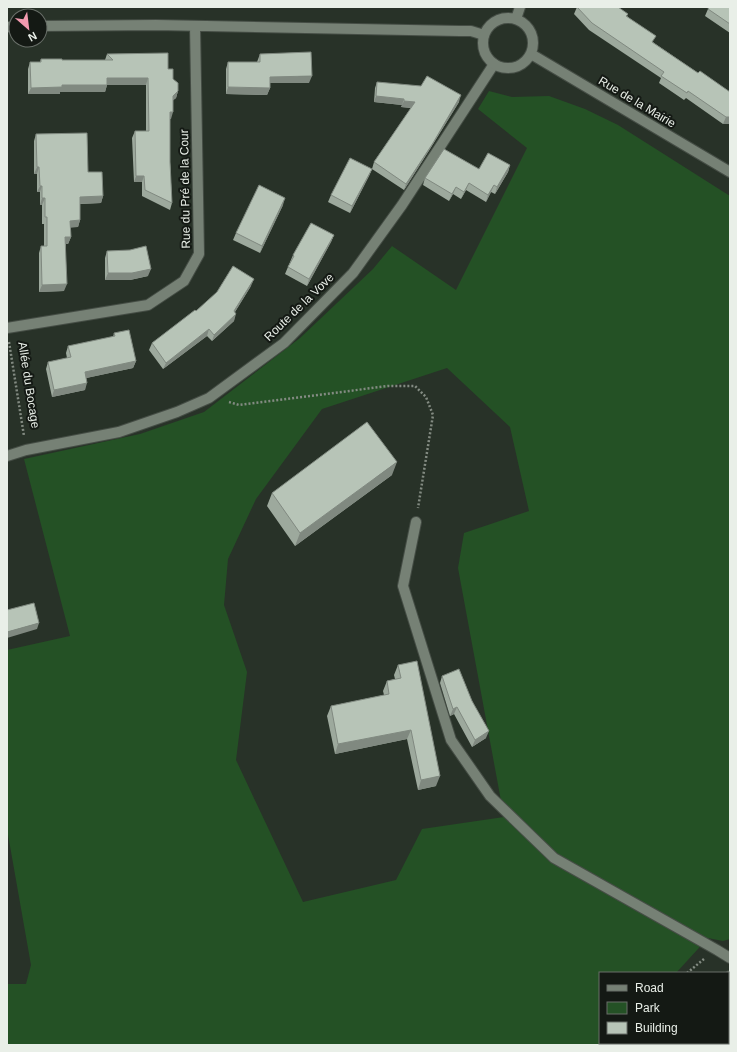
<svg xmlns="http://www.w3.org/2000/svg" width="737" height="1052" font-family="Helvetica,sans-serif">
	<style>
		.green { fill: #245125; fill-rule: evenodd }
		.forest { fill: #3f713f }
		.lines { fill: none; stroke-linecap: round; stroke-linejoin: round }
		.street-casing { stroke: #454d45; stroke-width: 12 }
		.secondary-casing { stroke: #454d45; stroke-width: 12 }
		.path { stroke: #838b82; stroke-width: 2.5; stroke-dasharray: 2 2; stroke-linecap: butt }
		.street { stroke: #768175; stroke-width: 10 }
		.secondary { stroke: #768175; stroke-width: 10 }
		.wall { fill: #9da99d }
		.shaded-wall { fill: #808980 }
		.building { fill: #b7c4b7; stroke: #808980 }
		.labels { text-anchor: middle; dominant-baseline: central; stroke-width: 4; stroke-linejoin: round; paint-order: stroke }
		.street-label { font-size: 12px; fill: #e9efe8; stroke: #141914 }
	</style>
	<rect width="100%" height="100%" fill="#283228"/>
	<!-- green -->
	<path class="green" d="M 489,91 L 512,97 L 549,96 L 585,109 L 618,125 L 730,196 L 730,939 L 723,941 L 708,938 L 676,973 L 600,973 L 600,1043 L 609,1043 L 607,1045 L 7,1045 L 7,984 L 26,984 L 31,965 L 7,829 L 7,650 L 70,636 L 24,459 L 140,434 L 204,412 L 300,338 L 373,269 L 392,246 L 456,290 L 527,148 L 478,109 ZM 447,368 L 510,427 L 529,511 L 464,533 L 458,568 L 504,817 L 422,829 L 396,880 L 303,902 L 236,760 L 247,672 L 224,605 L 228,559 L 256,499 L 322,409 Z"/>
	<!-- forest -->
	<path class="forest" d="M 730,998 L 730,1045 L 675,1045 L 677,1043 L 728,1043 L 728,1000 Z"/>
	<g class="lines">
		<!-- street casing -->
		<g class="street-casing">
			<path id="street" d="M 40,26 L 156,25 L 460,31 L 471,31 L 484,35
				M 7,27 L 16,27
				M 7,328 L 148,305 L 184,281 L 199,254 L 195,26
				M 7,456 L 26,450 L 119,432 L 177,412 L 209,398 L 284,343 L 353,273 L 402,205 L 494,64
				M 416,522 L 403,586 L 451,740 L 490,796 L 554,858 L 717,950 L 730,958"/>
		</g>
		<!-- secondary casing -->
		<g class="secondary-casing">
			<path id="secondary" d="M483 43a25 25 0 1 1 50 0a25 25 0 1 1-50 0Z
				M 516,19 L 520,7
				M 531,54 L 730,172
				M 728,978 L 730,976
				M 652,1045 L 654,1043"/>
		</g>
		<!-- path -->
		<path class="path" d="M 9,342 L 24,436
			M 229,402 L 239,405 L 388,386 L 415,386 L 426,397 L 433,415 L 418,508
			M 687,973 L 704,959
			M 728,1038 L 730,1037
			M 607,1045 L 609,1043
			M 714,1045 L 718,1043"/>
		<!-- street -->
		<use href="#street" class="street"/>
		<!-- secondary -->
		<use href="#secondary" class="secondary"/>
	</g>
	<!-- wall -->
	<path class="wall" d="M 577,7 L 628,14 L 627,16 L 654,43 L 698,73 L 730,92 L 730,124 L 723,124 L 686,98 L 684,100 L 659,83 L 661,78 L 589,30 L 574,14 Z
		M 730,7 L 730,33 L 705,16 L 708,9 Z
		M 107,54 L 168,69 L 178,91 L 176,98 L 173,100 L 170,119 L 170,162 L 172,203 L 170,210 L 142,196 L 142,182 L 134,182 L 132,138 L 135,131 L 146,131 L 146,85 L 107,85 L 105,92 L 60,92 L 60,94 L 28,94 L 28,69 L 30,62 L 40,62 L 41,59 L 62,60 L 105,60 Z
		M 260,54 L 309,83 L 270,83 L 270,88 L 267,95 L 226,94 L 226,69 L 228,62 L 257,62 Z
		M 377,82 L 459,102 L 430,149 L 404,190 L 372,169 L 374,162 L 411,108 L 401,107 L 402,105 L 374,102 L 375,88 Z
		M 36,134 L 88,172 L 103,196 L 101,203 L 80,204 L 80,220 L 78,227 L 71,227 L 71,237 L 68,244 L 66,244 L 64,291 L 39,292 L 39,253 L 41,246 L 44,246 L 44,224 L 42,224 L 42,205 L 40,205 L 40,192 L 37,192 L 37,174 L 34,174 L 34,141 Z
		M 510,165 L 508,172 L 495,194 L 491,192 L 486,202 L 466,190 L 461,199 L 453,194 L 449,201 L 423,185 L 425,178 L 479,169 Z
		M 372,169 L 369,176 L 350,213 L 328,202 L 331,195 Z
		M 283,205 L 260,253 L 233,240 L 236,233 Z
		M 334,235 L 331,242 L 307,286 L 285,274 L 293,255 Z
		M 107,251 L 148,276 L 130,280 L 105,280 L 105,258 Z
		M 251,286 L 235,312 L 234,321 L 212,341 L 207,336 L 163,369 L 149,350 L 152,343 L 196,311 Z
		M 114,333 L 136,361 L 133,368 L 86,378 L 85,390 L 52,397 L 46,369 L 48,362 L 67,358 L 66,353 L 68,346 L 113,337 Z
		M 392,475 L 295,546 L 267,506 L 272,493 Z
		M 398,665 L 436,786 L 418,790 L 407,739 L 335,754 L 327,716 L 331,706 L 384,695 L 383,691 L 387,681 L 395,679 L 394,675 Z
		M 442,676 L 472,701 L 486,738 L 472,747 L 454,714 L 450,716 L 440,683 Z"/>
	<!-- shaded-wall -->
	<path class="shaded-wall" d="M 312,76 L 309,83 L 268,83 L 270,77 Z
		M 107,78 L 148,78 L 146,85 L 107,85 L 105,92 L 60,92 L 60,94 L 28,94 L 31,88 L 62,85 Z
		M 228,87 L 270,88 L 267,95 L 226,94 Z
		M 178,91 L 176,98 L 170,103 L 173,96 Z
		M 461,95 L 459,102 L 430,149 L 404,190 L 406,184 Z
		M 376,96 L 404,99 L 402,105 L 374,102 Z
		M 404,101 L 415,102 L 413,108 L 401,107 Z
		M 170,112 L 173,112 L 171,119 L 168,119 Z
		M 726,117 L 730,117 L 730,124 L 723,124 Z
		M 510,165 L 508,172 L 495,194 L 497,187 Z
		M 37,167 L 39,167 L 37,174 L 34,174 Z
		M 372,169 L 369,176 L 350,213 L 352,206 Z
		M 136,176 L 144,176 L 142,182 L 134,182 Z
		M 469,183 L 466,190 L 461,199 L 464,192 Z
		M 494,185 L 491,192 L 486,202 L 488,195 Z
		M 40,186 L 42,186 L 40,192 L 37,192 Z
		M 456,187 L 453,194 L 449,201 L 452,194 Z
		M 103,196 L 101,203 L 77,204 L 80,197 Z
		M 42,198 L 45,198 L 42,205 L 40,205 Z
		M 285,198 L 283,205 L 260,253 L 262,246 Z
		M 80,220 L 78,227 L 68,228 L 70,221 Z
		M 334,235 L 331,242 L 307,286 L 309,279 Z
		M 65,237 L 71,237 L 68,244 L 63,244 Z
		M 151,269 L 148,276 L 130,280 L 105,280 L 108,273 Z
		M 254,279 L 251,286 L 231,318 L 234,311 Z
		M 67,284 L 64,291 L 39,292 L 42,285 Z
		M 236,314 L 234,321 L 212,341 L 214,335 Z
		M 209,329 L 207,336 L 163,369 L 166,363 Z
		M 136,361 L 133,368 L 82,379 L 85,372 Z
		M 87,383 L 85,390 L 52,397 L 54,390 Z
		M 397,462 L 392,475 L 295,546 L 300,533 Z
		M 39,623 L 37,629 L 7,638 L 7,632 Z
		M 457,707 L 454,714 L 450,716 L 453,709 Z
		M 411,730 L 407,739 L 335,754 L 338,744 Z
		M 489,731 L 486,738 L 472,747 L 475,740 Z
		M 440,776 L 436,786 L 418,790 L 421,780 Z"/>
	<!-- building -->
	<path class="building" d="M 577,7 L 618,7 L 628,14 L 626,16 L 656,36 L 652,42 L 698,73 L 700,71 L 730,92 L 730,117 L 726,117 L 688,91 L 687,93 L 661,76 L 664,72 L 592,23 Z
		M 709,7 L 730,7 L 730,24 L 708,9 Z
		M 311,52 L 312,76 L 270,77 L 270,88 L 228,87 L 228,62 L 260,62 L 260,54 Z
		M 168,53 L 168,69 L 173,69 L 173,79 L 178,83 L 178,91 L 173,96 L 173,112 L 170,112 L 170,162 L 172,203 L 145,190 L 144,176 L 136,176 L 135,131 L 149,131 L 148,78 L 107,78 L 107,85 L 62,85 L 62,87 L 31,88 L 30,62 L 41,62 L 41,59 L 62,59 L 62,60 L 113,60 L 107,54 Z
		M 427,76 L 461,95 L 433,143 L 406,184 L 374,162 L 415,102 L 404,101 L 404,99 L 376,96 L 377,82 L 421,86 Z
		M 87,133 L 88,172 L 102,172 L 103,196 L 80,197 L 80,220 L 70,221 L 71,237 L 65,237 L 67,284 L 42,285 L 41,246 L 47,246 L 47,217 L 45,217 L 45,198 L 42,198 L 42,186 L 40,186 L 39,167 L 37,167 L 36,134 Z
		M 444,149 L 479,169 L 488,153 L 510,165 L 497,187 L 494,185 L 488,195 L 469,183 L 464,192 L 456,187 L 452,194 L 425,178 Z
		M 350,158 L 372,169 L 352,206 L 331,195 Z
		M 259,185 L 285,198 L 262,246 L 236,233 Z
		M 311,223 L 334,235 L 309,279 L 288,267 L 294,256 L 293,255 Z
		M 146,246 L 151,269 L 132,273 L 108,273 L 107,251 L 130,250 Z
		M 233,266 L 254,279 L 234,311 L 236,314 L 214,335 L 209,329 L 166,363 L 152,343 L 195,310 L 196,311 L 217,292 Z
		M 129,330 L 136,361 L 85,372 L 87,383 L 54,390 L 48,362 L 71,357 L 68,346 L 115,336 L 114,333 Z
		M 367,422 L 397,462 L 300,533 L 272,493 Z
		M 34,603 L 39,623 L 7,632 L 7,610 Z
		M 417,661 L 440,776 L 421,780 L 411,730 L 338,744 L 331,706 L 389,694 L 387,681 L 401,678 L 398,665 Z
		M 459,669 L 472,701 L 489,731 L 475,740 L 457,707 L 453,709 L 442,676 Z"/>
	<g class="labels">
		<!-- street labels -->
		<g class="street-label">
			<text transform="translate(637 102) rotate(31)">Rue de la Mairie</text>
			<text transform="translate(185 189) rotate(-91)">Rue du Pré de la Cour</text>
			<text transform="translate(299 307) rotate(-44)">Route de la Vove</text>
			<text transform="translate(29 385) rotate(81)">Allée du Bocage</text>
		</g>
	</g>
	<!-- border -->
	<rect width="737" height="1052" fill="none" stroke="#e9efe8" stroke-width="16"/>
	<!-- legend -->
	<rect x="599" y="972" width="130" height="72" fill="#141914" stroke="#696f69"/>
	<rect x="607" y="985" width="20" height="6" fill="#768175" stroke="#696f69"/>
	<text x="635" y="992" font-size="12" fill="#e9efe8">Road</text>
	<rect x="607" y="1002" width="20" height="12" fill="#245125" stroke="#696f69"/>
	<text x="635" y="1012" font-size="12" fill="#e9efe8">Park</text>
	<rect x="607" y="1022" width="20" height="12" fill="#b7c4b7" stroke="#696f69"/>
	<text x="635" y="1032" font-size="12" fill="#e9efe8">Building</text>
	<!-- north arrow -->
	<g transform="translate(28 28) rotate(152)"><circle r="19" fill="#141914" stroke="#696f69"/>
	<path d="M0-3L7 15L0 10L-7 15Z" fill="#f29aaf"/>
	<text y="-6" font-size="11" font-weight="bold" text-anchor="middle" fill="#e9efe8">N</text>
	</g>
</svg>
